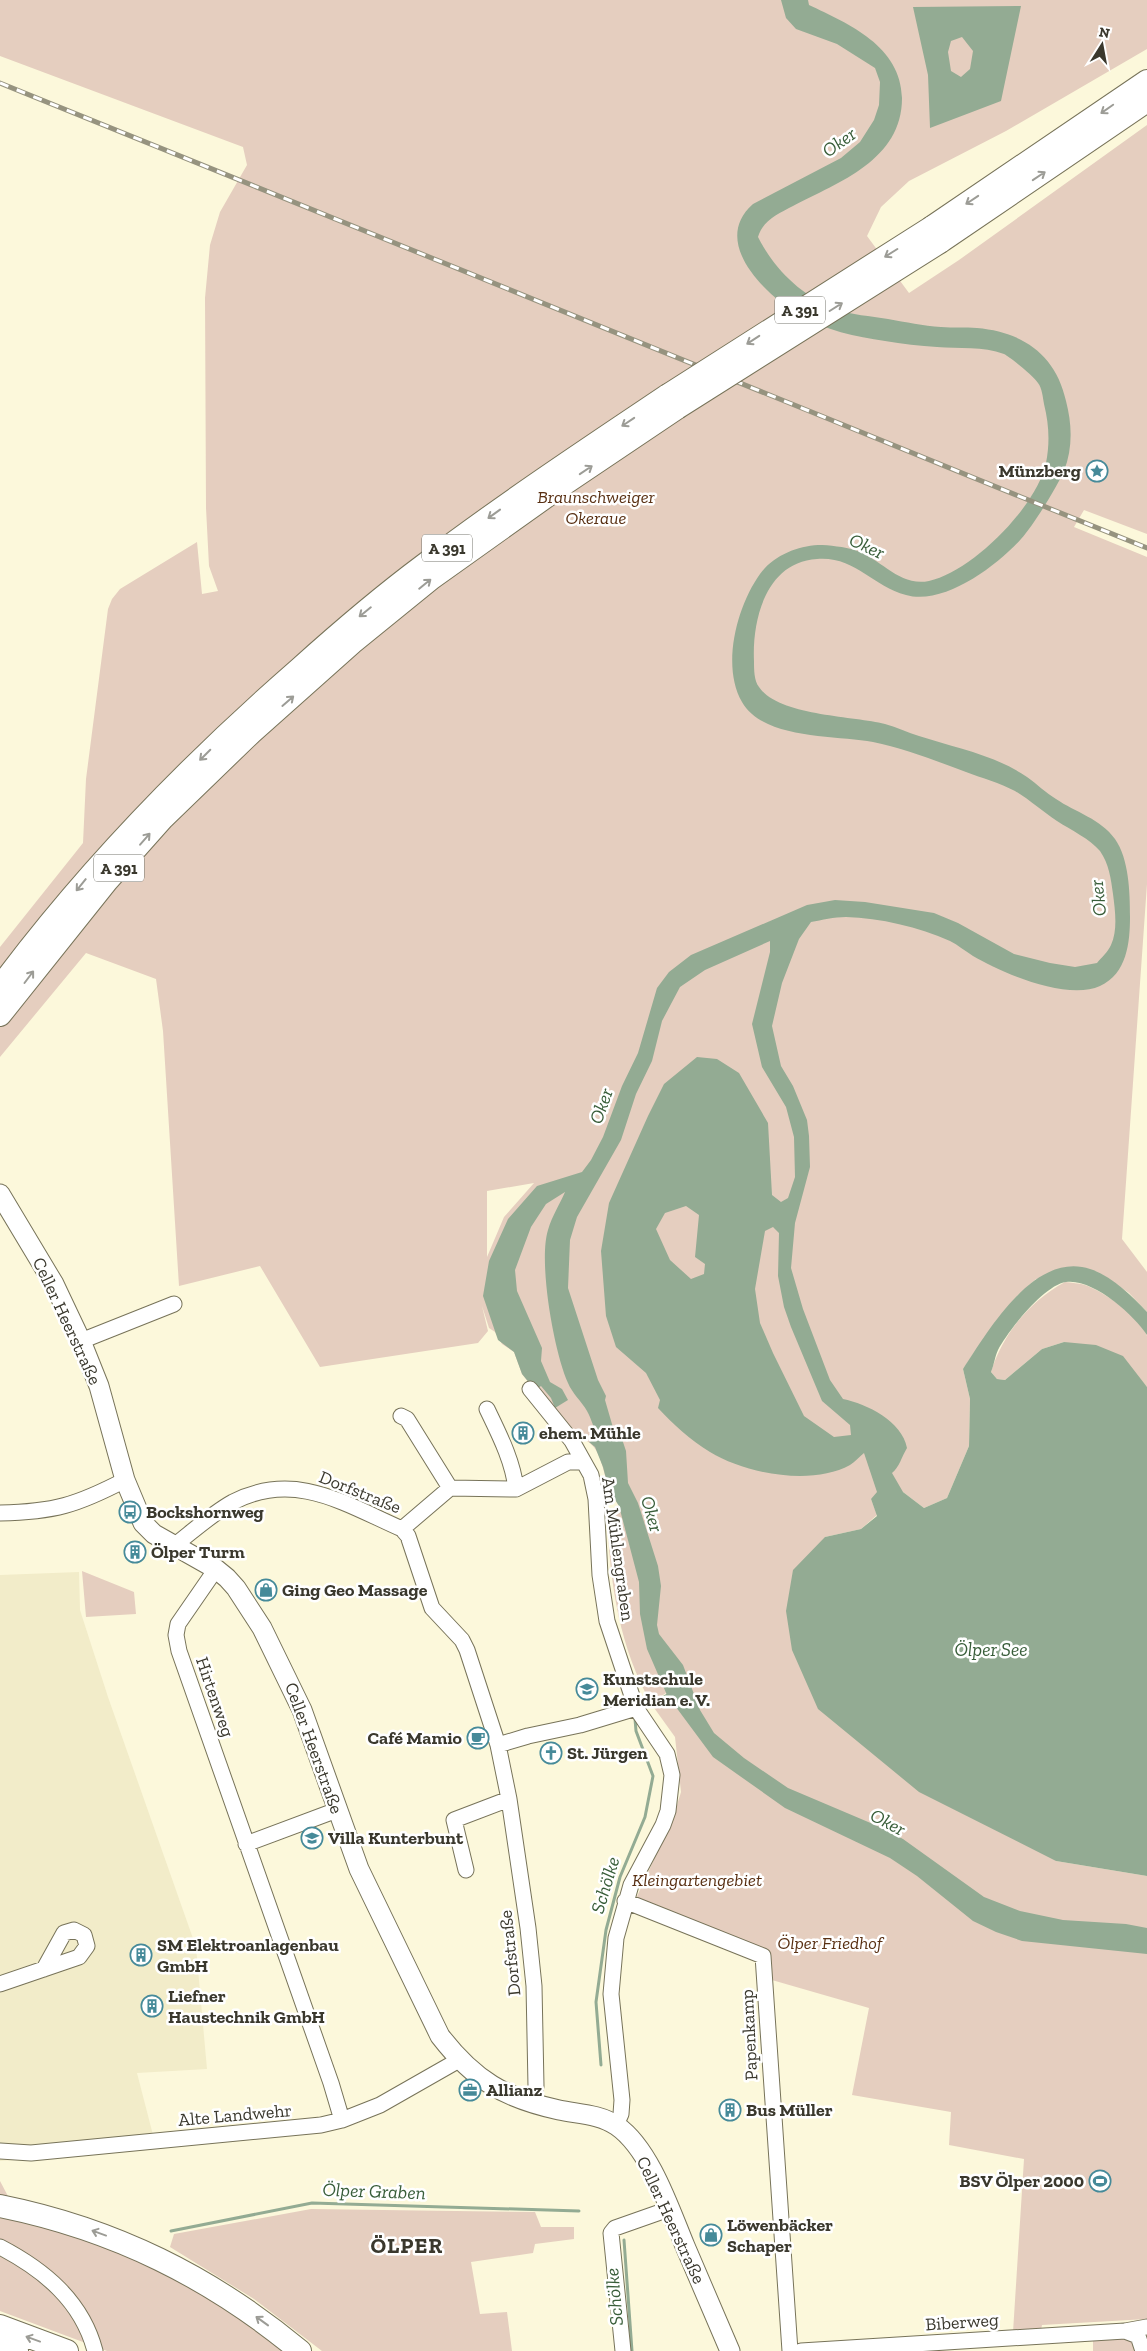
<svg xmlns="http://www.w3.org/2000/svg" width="1147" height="2351" font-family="'Zilla Slab',serif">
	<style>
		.built { fill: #f2ecc9 }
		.green { fill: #e5cebf; fill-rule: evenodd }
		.water { fill: #93ab93; fill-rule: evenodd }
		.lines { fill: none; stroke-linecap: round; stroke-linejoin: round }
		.stream { stroke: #93ab93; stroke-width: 3 }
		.minor-casing { stroke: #777359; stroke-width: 17 }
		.major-casing { stroke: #777359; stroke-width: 21 }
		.highway-casing { stroke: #777359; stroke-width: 24 }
		.minor { stroke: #fff; stroke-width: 15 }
		.major { stroke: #fff; stroke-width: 19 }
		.highway { stroke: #fff; stroke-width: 22 }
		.rail-casing { stroke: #96937f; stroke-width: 5 }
		.rail { stroke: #fff; stroke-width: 3; stroke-dasharray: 9; stroke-linecap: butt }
		.highway-bridge-casing { stroke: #777359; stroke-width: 24; stroke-linecap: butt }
		.highway-bridge { stroke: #fff; stroke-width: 22 }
		.oneway { stroke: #9c9c96 }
		.labels { text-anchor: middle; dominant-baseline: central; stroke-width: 5; stroke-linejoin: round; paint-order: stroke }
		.shield { fill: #fff; stroke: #75746c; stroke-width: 1 }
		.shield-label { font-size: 16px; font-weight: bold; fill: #3a382d }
		.poi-label { font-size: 18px; font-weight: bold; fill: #3a382d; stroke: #fff; text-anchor: start }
		.park-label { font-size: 18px; font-style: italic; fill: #593013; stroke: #fff }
		.street-label { font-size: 18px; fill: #3a382d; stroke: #fff }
		.water-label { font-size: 19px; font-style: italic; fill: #385d39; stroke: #fff }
		.district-label { font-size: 22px; font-weight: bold; letter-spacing: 1px; fill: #3a382d; stroke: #fff }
	</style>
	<rect width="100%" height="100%" fill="#fcf8db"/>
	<!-- built -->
	<path class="built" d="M 79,1572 L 80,1610 L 108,1697 L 196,1947 L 207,2069 L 137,2073 L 153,2135 L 71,2156 L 0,2161 L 0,1575 Z"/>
	<!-- green -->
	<path class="green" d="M 0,0 L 1147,0 L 1147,49 L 1006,131 L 909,181 L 881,207 L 867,236 L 909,293 L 959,260 L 1147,125 L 1147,534 L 1084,510 L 1074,527 L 1147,557 L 1147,884 L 1122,1239 L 1147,1272 L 1147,1312 L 1129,1293 L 1101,1274 L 1036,1279 L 1015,1298 L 983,1340 L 963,1369 L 970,1399 L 969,1446 L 947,1498 L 924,1508 L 903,1492 L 871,1499 L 877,1515 L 861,1529 L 825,1537 L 1056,1861 L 1147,1876 L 1147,2319 L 1042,2325 L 1041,2330 L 1013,2332 L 1024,2159 L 949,2145 L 951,2112 L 852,2095 L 869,2008 L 765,1978 L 764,1955 L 634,1903 L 673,1818 L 681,1792 L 675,1737 L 652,1705 L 667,1695 L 666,1693 L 651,1703 C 618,1645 609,1577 607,1510 L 619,1506 C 616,1500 611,1495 609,1489 C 602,1470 601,1436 573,1438 L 522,1374 L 514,1352 L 502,1344 L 495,1332 L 489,1328 L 482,1306 L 488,1331 L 478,1343 L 320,1367 L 260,1266 L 179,1286 L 163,1031 L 156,979 L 86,953 L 0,1057 L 0,947 L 83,843 L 86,779 L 108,609 L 112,599 L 120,589 L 197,542 L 202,594 L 218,591 L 209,566 L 206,508 L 205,298 L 210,245 L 220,212 L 247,165 L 243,147 L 0,56 ZM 534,1183 L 504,1217 L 487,1257 L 487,1191 Z
		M 1065,1282 C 1072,1283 1079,1283 1085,1285 C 1101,1290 1143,1318 1147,1336 C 1147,1349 1147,1372 1147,1387 L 1141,1381 L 1064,1342 L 1042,1349 L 1005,1380 L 997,1379 L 991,1372 C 1003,1333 1030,1301 1065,1282 Z
		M 82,1571 L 134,1592 L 136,1614 L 86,1617 Z
		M 0,2181 L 20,2219 L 140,2258 L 219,2302 L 286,2351 L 107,2351 L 0,2311 Z
		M 311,2209 L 535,2212 L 541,2227 L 574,2227 L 574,2239 L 535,2244 L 533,2253 L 471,2262 L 480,2314 L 507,2312 L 512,2351 L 322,2351 L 254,2299 L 170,2247 L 174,2234 Z
		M 1125,2338 L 1131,2341 L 1137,2351 L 1093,2351 L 1093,2340 Z"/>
	<!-- water -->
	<path class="water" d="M 781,0 L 808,0 L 809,5 C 849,24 901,46 902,98 C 902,160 839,182 793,206 C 778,214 763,220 758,237 C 774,269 802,296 835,309 C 852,315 870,316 888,319 C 906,322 923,326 941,327 C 953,328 965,327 977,328 C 1023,332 1056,355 1066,401 C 1072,424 1073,448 1064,471 C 1057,487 1033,526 1021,539 C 997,566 943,606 906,595 C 872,586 855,556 817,559 C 766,562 752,620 754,661 C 754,669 754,681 759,687 C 778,716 853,716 885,724 C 897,727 908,733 919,736 C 956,748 995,755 1027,777 C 1037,784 1046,793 1056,799 C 1075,812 1101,819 1115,839 C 1129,859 1130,892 1130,917 C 1130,942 1127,974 1100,986 C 1067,1001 1002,973 973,956 C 965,951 958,945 950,941 C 919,927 880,918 846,917 C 834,917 822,920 811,922 L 799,939 L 782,983 L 772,1026 L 781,1066 L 793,1086 L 807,1120 L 809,1136 L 810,1167 L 795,1223 L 791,1268 L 803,1309 L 830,1380 L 843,1399 C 867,1404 902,1421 907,1448 C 902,1456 899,1468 892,1473 L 903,1492 L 924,1508 L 947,1498 L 969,1446 L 970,1399 L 963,1369 C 987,1333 1030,1258 1082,1267 C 1107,1271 1130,1294 1147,1312 L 1147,1335 C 1134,1315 1093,1278 1066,1282 C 1044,1285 1008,1331 998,1350 C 995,1356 994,1365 991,1372 L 997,1379 L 1005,1380 L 1042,1349 L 1064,1342 L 1096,1345 L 1123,1356 L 1147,1387 L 1147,1876 L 1056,1861 L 919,1792 L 818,1709 L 792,1650 L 786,1611 L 793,1570 L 825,1537 L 861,1529 L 877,1516 L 871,1499 L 877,1492 L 864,1453 C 860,1456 855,1462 850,1465 C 812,1486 746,1474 710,1452 C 690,1440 673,1424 658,1408 L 660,1400 L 646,1373 L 616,1347 L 606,1316 L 601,1251 L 609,1203 L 648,1116 L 664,1084 L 697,1057 L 717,1059 L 739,1073 L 768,1123 L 772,1195 L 781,1202 L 788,1198 L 795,1177 L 794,1137 L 786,1107 L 762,1067 L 752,1024 L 770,952 L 770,941 L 705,970 L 680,987 L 662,1021 L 652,1061 L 636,1094 L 621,1140 L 577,1217 L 570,1240 L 568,1288 L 598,1380 L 606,1396 L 605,1400 L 614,1431 L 619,1430 L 626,1451 L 628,1483 L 638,1503 L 658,1566 L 661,1586 L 657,1625 L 659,1634 L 683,1665 L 700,1710 L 714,1733 L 744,1758 L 788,1788 L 880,1827 L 903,1839 L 984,1897 L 1020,1911 L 1063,1920 L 1126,1924 L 1147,1928 L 1147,1954 L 1022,1941 L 996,1932 L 973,1921 L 917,1876 L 890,1858 L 785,1808 L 713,1757 L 667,1695 L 647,1649 L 640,1614 L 639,1582 L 619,1506 L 609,1490 L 603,1467 L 595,1447 L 589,1442 L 596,1439 L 597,1436 C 594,1428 591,1418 587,1411 C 582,1402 572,1393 568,1383 C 554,1352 538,1262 548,1230 C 552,1216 560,1204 565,1192 L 546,1204 L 531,1227 L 515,1270 L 517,1291 L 542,1348 L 541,1361 L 550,1382 L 562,1389 L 568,1400 L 555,1408 L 551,1398 L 541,1386 L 535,1390 L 522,1374 L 514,1352 L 498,1340 L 483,1296 L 489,1261 L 508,1219 L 537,1186 L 582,1172 L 591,1160 L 603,1137 L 622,1086 L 638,1053 L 657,988 L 669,972 L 691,955 L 807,905 L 835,900 L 865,902 L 934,913 L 958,923 L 1014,954 L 1050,963 L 1075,967 L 1097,963 C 1101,958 1108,952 1111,945 C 1118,930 1115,910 1113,894 C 1111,879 1109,864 1100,851 C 1090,839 1071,830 1057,821 C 1043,812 1030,800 1015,791 C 1000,783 982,778 966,772 C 936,761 904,748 873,742 C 835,735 764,740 742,702 C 721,666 737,606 760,574 C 773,556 797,546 818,545 C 829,545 845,547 855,550 C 882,559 899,587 929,581 C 972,572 1037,506 1046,463 C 1050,443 1049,424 1044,404 C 1043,398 1042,388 1038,383 C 1034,376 1010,357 1004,354 C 983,346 959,349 937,347 C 920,346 902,344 885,341 C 856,337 825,330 799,315 C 765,294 710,242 753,204 L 841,158 L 860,142 L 874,120 L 879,105 L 880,82 L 875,68 L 837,44 L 796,29 L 786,18 ZM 686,1206 L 699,1215 L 695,1257 L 705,1264 L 704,1274 L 691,1279 L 670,1260 L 656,1229 L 665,1213 ZM 773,1227 L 779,1233 L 778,1276 L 784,1307 L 791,1327 L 822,1401 L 850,1425 L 851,1435 L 834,1437 L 804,1416 L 773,1353 L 760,1323 L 755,1289 L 765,1231 Z
		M 1021,6 L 1001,101 L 930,128 L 928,75 L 913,7 ZM 962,37 L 973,51 L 970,69 L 961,77 L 951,71 L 948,52 L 951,41 Z"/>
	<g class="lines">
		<!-- stream -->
		<path class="stream" d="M 650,1706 L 669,1694
			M 601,2065 L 596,2002 L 606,1930 L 620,1877 L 645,1817 L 653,1776 L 636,1731 L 635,1719
			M 171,2231 L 312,2203 L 579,2211
			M 624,2240 L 632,2351"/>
		<!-- minor casing -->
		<g class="minor-casing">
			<path id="minor" d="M 81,1341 L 174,1304
				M 530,1389 L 572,1441 L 591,1475 L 596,1499 L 600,1575 L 607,1621 L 636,1708 L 667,1754 L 672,1775 L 668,1811 L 663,1825 L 631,1885 L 616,1938 L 611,1994 L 622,2100 L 621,2114 L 616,2125
				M 487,1409 C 499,1434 513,1461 516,1489
				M 401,1416 L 407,1419 L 450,1488
				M 0,1513 C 54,1512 77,1505 125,1480
				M 402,1529 L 450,1488 L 516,1489 L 568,1462 L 582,1462
				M 175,1545 C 193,1531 213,1513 233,1502 C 295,1470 345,1504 402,1529 L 408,1536 L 432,1608 L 462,1640 L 467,1650 L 498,1745 L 509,1799 L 528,1928 L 534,1986 L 536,2086 L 532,2103
				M 216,1569 L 178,1624 L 176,1635 L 179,1651 L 331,2083 L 342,2120
				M 498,1745 L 528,1736 L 580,1725 L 636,1708
				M 246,1844 L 337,1810
				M 466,1870 L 454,1820 L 509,1799
				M 625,1901 L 763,1956 L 790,2351
				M 0,1984 L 79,1957 L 87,1946 L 84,1935 L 74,1930 L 64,1933 L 44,1969
				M 0,2151 L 31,2153 L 321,2125 L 342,2120 L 380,2105 L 459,2060
				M 0,2247 C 44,2270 82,2301 95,2351
				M 1125,2331 L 1138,2336 L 1143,2351
				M 623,2351 L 611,2233 L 615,2228 L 669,2209
				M 801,2351 L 1125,2331 L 1147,2327"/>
		</g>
		<!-- major casing -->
		<g class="major-casing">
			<path id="major" d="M 0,1194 L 54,1284 L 81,1341 L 99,1386 L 125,1480 L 143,1523 L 154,1534 L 216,1569 L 227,1578 L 236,1588 L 262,1628 L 302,1710 L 359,1869 L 440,2036 C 474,2080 504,2098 559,2110 C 578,2114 600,2114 617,2126 C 650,2149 670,2210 685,2246 C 700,2281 715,2316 730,2351"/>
		</g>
		<!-- highway casing -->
		<g class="highway-casing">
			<path id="highway" d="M 932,227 L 1147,81
				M 940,242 L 1147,101
				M 0,987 C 87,870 189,765 299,669 C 339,633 381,597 424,565 C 503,505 586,450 668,395
				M 0,1015 L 107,881 L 163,818 L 251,733 L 352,643 L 432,578 L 561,486 L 677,408
				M 0,2206 C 114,2229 211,2277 300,2351
				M 0,2326 L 67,2351
				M 0,2344 L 17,2351"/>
		</g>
		<!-- minor -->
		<use href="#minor" class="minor"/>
		<!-- major -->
		<use href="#major" class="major"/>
		<!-- highway -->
		<use href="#highway" class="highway"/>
		<!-- rail casing -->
		<g class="rail-casing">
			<path id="rail" d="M 0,83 L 1147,548"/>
		</g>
		<!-- rail -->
		<use href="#rail" class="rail"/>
		<!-- highway-bridge casing -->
		<g class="highway-bridge-casing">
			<path id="highway-bridge" d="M 668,395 L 932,227
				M 677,408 L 940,242"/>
		</g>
		<!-- highway-bridge -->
		<use href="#highway-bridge" class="highway-bridge"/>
	</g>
	<!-- one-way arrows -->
	<defs><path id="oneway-shaft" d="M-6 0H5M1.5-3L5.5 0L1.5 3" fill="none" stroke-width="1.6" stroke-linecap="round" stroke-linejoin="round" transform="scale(1.25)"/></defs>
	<g class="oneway">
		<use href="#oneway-shaft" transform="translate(1107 109) rotate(145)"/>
		<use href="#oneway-shaft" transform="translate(1039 176) rotate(-34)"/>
		<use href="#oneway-shaft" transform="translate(972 200) rotate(146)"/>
		<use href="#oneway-shaft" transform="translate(891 253) rotate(148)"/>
		<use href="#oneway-shaft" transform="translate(836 307) rotate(-32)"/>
		<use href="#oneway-shaft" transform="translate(753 340) rotate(147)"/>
		<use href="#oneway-shaft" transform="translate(628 422) rotate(146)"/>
		<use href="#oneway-shaft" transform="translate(586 470) rotate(-34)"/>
		<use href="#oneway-shaft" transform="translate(494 514) rotate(144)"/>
		<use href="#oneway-shaft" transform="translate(425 584) rotate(-39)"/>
		<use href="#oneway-shaft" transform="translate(365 612) rotate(141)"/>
		<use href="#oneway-shaft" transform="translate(288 701) rotate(-41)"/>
		<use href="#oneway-shaft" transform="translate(205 755) rotate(135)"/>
		<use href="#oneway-shaft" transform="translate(145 839) rotate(-49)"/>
		<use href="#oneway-shaft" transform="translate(81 885) rotate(129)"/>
		<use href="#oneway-shaft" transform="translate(29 977) rotate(-53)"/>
		<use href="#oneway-shaft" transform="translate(99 2233) rotate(-160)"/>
		<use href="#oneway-shaft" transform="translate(262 2321) rotate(-144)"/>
		<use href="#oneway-shaft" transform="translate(33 2339) rotate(-160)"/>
	</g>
	<!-- icons -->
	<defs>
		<g id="sight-ring" transform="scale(1.125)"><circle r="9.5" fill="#fff" stroke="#468a99" stroke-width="1.5"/><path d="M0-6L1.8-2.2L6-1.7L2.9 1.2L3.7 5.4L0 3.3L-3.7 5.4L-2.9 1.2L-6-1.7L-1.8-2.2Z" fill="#468a99"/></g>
		<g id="building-ring" transform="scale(1.125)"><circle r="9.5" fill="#fff" stroke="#468a99" stroke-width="1.5"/><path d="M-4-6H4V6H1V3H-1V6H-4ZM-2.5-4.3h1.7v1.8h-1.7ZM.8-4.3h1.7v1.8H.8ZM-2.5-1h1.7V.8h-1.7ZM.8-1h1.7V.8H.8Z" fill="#468a99"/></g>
		<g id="bus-ring" transform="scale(1.125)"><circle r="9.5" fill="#fff" stroke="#468a99" stroke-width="1.5"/><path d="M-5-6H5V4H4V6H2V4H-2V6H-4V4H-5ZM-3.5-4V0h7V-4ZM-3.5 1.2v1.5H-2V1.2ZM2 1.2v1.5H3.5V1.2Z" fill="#468a99"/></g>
		<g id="shop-ring" transform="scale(1.125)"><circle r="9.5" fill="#fff" stroke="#468a99" stroke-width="1.5"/><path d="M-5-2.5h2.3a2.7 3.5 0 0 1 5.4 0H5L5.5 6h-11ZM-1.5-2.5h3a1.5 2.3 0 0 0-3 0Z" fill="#468a99"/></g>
		<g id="university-ring" transform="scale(1.125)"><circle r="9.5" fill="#fff" stroke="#468a99" stroke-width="1.5"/><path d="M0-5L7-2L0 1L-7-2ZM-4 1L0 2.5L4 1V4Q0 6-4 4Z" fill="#468a99"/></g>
		<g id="cafe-ring" transform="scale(1.125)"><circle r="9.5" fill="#fff" stroke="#468a99" stroke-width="1.5"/><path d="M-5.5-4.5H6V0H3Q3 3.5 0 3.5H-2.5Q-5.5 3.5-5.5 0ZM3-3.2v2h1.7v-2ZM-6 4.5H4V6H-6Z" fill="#468a99"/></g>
		<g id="church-ring" transform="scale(1.125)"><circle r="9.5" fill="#fff" stroke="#468a99" stroke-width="1.5"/><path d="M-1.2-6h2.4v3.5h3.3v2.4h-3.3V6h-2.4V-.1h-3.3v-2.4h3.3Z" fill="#468a99"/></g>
		<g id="school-ring" transform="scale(1.125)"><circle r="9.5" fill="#fff" stroke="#468a99" stroke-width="1.5"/><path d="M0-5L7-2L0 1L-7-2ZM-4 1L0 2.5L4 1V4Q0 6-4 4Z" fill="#468a99"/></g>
		<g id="office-ring" transform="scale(1.125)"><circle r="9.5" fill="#fff" stroke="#468a99" stroke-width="1.5"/><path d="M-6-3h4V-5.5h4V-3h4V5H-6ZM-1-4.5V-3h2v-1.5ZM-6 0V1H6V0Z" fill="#468a99"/></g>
		<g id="stadium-ring" transform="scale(1.125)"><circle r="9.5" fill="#fff" stroke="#468a99" stroke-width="1.5"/><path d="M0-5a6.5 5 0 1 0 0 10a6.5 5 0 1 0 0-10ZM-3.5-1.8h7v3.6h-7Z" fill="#468a99"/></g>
	</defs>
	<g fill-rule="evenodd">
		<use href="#sight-ring" x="1097" y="471"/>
		<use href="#building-ring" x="523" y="1433"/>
		<use href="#bus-ring" x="130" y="1512"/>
		<use href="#building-ring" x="135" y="1552"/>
		<use href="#shop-ring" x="266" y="1590"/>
		<use href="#university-ring" x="587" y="1689"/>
		<use href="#cafe-ring" x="478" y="1738"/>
		<use href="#church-ring" x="551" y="1753"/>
		<use href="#school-ring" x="312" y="1838"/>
		<use href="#building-ring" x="141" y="1955"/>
		<use href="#building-ring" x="152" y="2006"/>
		<use href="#office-ring" x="470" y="2090"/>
		<use href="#building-ring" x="730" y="2110"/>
		<use href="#stadium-ring" x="1100" y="2181"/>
		<use href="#shop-ring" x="711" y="2235"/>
	</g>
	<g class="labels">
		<!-- shield labels -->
		<g class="shield">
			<rect x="775" y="296.5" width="50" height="27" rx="4"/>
			<rect x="422" y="534.5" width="50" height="27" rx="4"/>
			<rect x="94" y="854.5" width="50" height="27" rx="4"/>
		</g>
		<g class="shield-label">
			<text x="800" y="310">A 391</text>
			<text x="447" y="548">A 391</text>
			<text x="119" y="868">A 391</text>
		</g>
		<!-- poi labels -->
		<g class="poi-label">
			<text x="1081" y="471" text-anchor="end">Münzberg</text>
			<text x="539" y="1433">ehem. Mühle</text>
			<text x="146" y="1512">Bockshornweg</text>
			<text x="151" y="1552">Ölper Turm</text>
			<text x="282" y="1590">Ging Geo Massage</text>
			<text x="603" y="1679">Kunstschule<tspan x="603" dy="21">Meridian e. V.</tspan></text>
			<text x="462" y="1738" text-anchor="end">Café Mamio</text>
			<text x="567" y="1753">St. Jürgen</text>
			<text x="328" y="1838">Villa Kunterbunt</text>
			<text x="157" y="1945">SM Elektroanlagenbau<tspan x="157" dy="21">GmbH</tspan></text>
			<text x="168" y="1996">Liefner<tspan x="168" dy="21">Haustechnik GmbH</tspan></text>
			<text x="486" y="2090">Allianz</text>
			<text x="746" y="2110">Bus Müller</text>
			<text x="1084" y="2181" text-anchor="end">BSV Ölper 2000</text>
			<text x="727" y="2225">Löwenbäcker<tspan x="727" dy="21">Schaper</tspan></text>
		</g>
		<!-- park labels -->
		<g class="park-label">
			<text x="596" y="497">Braunschweiger<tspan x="596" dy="21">Okeraue</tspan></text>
			<text x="697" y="1880">Kleingartengebiet</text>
			<text x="830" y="1943">Ölper Friedhof</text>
		</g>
		<!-- street labels -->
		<g class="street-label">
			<text transform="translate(67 1321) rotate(65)">Celler Heerstraße</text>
			<text transform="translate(360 1492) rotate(22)">Dorfstraße</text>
			<text transform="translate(618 1549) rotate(82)">Am Mühlengraben</text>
			<text transform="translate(215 1697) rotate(71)">Hirtenweg</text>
			<text transform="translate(314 1748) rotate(70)">Celler Heerstraße</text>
			<text transform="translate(510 1953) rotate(-96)">Dorfstraße</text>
			<text transform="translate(749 2035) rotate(-93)">Papenkamp</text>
			<text transform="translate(235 2115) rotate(-5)">Alte Landwehr</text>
			<text transform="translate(671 2220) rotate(65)">Celler Heerstraße</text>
			<text transform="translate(962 2322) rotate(-4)">Biberweg</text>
		</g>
		<!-- water labels -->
		<g class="water-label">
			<text transform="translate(839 142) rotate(-36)">Oker</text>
			<text transform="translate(867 546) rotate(25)">Oker</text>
			<text transform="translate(1098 898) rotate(-96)">Oker</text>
			<text transform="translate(601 1106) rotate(-70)">Oker</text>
			<text transform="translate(652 1514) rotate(74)">Oker</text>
			<text x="991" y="1649">Ölper See</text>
			<text transform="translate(888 1822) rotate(28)">Oker</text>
			<text transform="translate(605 1885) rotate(-73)">Schölke</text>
			<text transform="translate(374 2191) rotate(2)">Ölper Graben</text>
			<text transform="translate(614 2297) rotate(-95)">Schölke</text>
		</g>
		<!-- district labels -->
		<g class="district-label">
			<text x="407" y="2245">ÖLPER</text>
		</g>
	</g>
	<!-- north arrow -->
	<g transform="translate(1102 45) rotate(11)" stroke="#ffffff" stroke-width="4" paint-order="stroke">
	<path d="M0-4L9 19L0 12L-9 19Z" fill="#3a382d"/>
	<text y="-8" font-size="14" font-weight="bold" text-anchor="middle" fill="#3a382d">N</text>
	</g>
</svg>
